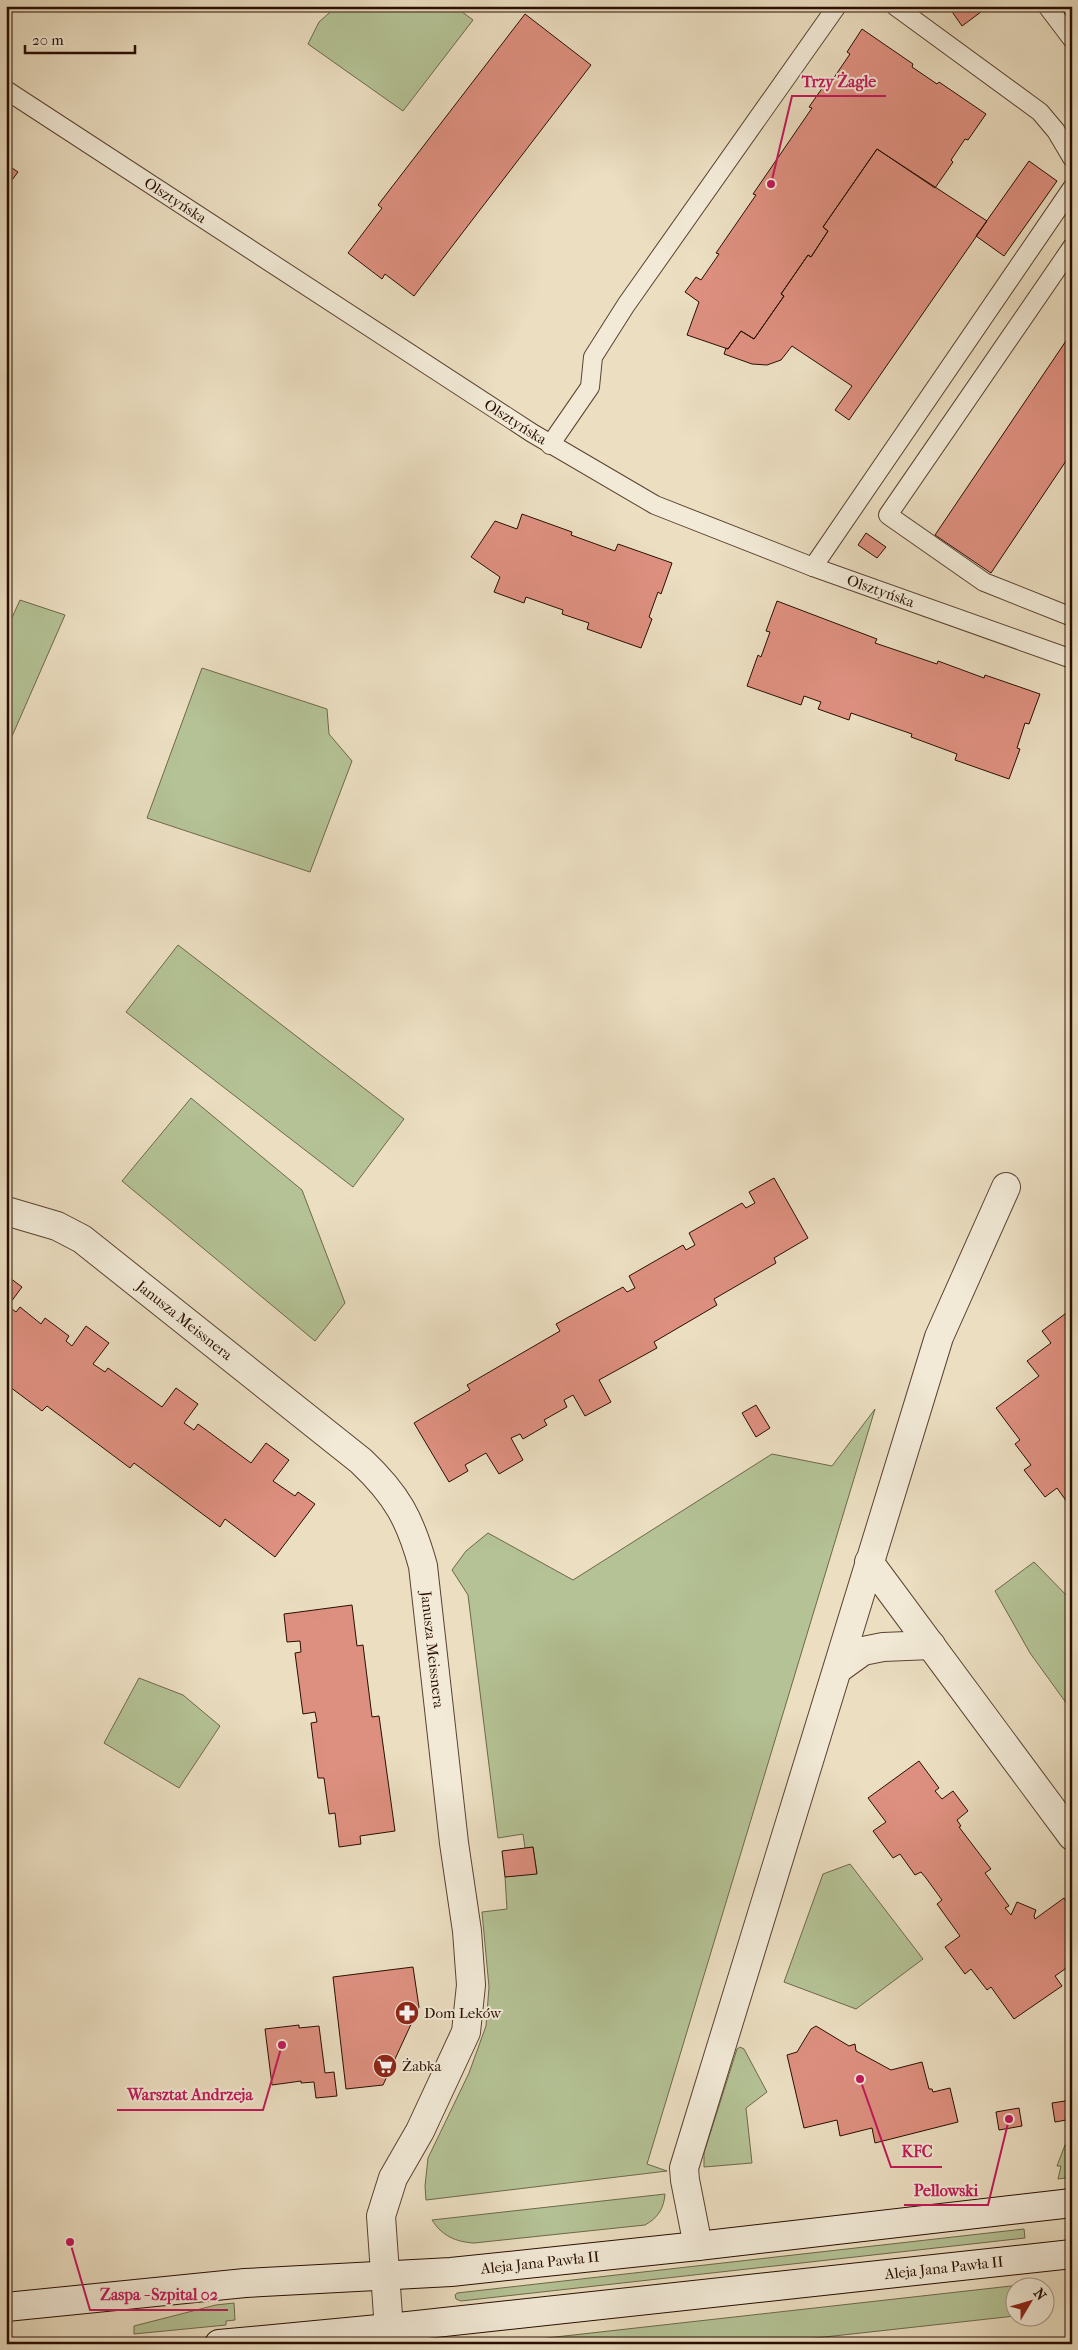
<svg xmlns="http://www.w3.org/2000/svg" width="1078" height="2350" font-family="'IM FELL French Canon',serif">
	<style>
		.green { fill: #b4c295; stroke: #6e684a }
		.building { fill: #de9080; stroke: #290e00 }
		.lines { fill: none; stroke-linecap: round; stroke-linejoin: round }
		.lane-casing { stroke: #5a4230; stroke-width: 20 }
		.street-casing { stroke: #5a4230; stroke-width: 30 }
		.secondary-casing { stroke: #290e00; stroke-width: 30 }
		.lane { stroke: #f2ead7; stroke-width: 18 }
		.street { stroke: #f2ead7; stroke-width: 28 }
		.secondary { stroke: #f2ead7; stroke-width: 28 }
		.labels { text-anchor: middle; dominant-baseline: central; stroke-width: 4; stroke-linejoin: round; paint-order: stroke }
		.street-label { font-size: 15px; fill: #290e00; stroke: #f2ead7 }
		.poi-label { font-size: 15px; fill: #290e00; stroke: #f2ead7; text-anchor: start }
		.leader { fill: none; stroke: #c2185b; stroke-width: 2 }
		.callout-dot { fill: #c2185b; stroke: #f2ead7; stroke-width: 2 }
		.callout-label { font-size: 16px; text-anchor: middle; font-weight: bold; fill: #c2185b; stroke: #f2ead7; stroke-width: 4; stroke-linejoin: round; paint-order: stroke }
	</style>
	<rect width="100%" height="100%" fill="#ebdec1"/>
	<filter id="stains"><feTurbulence type="fractalNoise" baseFrequency=".004" numOctaves="4"/><feColorMatrix values="0 0 0 0 .2 0 0 0 0 .09 0 0 0 0 .02 0 0 0 .5 -.17"/></filter>
	<radialGradient id="worn" r=".72"><stop offset=".6" stop-color="#630" stop-opacity="0"/><stop offset="1" stop-color="#630" stop-opacity=".3"/></radialGradient>
	<!-- green -->
	<path class="green" d="M 337,6 L 454,6 L 473,20 L 403,111 L 308,44 L 319,22 Z
		M 20,600 L 65,615 L 6,750 L 6,631 Z
		M 202,668 L 327,709 L 329,734 L 352,761 L 310,872 L 147,818 Z
		M 178,945 L 404,1119 L 353,1187 L 126,1012 Z
		M 191,1098 L 302,1190 L 345,1303 L 315,1341 L 122,1181 Z
		M 875,1409 L 647,2164 L 667,2171 L 426,2200 L 425,2186 L 428,2158 L 469,2073 L 486,2026 L 489,1987 L 482,1912 L 507,1909 L 505,1877 L 537,1873 L 533,1847 L 525,1848 L 523,1834 L 498,1838 L 468,1595 L 452,1570 L 466,1551 L 488,1533 L 573,1580 L 772,1454 L 832,1466 Z
		M 1034,1562 L 1072,1601 L 1072,1711 L 1030,1653 L 995,1591 Z
		M 139,1678 L 183,1695 L 220,1726 L 179,1788 L 104,1743 Z
		M 850,1864 L 923,1959 L 856,2009 L 784,1982 L 823,1874 Z
		M 740,2047 L 744,2049 L 767,2092 L 746,2108 L 752,2163 L 704,2167 L 704,2153 L 737,2049 Z
		M 1072,2144 L 1072,2177 L 1058,2179 L 1061,2166 L 1057,2166 L 1065,2145 Z
		M 665,2194 C 664,2208 658,2218 645,2225 L 474,2243 C 456,2242 442,2236 432,2220 Z
		M 1024,2229 L 1025,2238 L 461,2301 L 456,2299 L 455,2295 L 457,2293 Z
		M 1029,2284 L 1029,2287 L 1016,2288 L 1015,2316 L 761,2344 L 493,2344 Z
		M 234,2303 L 235,2320 L 226,2321 L 226,2325 L 134,2334 L 134,2326 L 216,2305 Z"/>
	<!-- building -->
	<path class="building" d="M 948,6 L 989,6 L 962,26 Z
		M 525,14 L 591,65 L 414,296 L 385,274 L 382,279 L 348,253 L 382,208 L 378,205 Z
		M 862,29 L 913,64 L 912,67 L 937,84 L 939,82 L 986,114 L 968,140 L 965,139 L 951,160 L 953,162 L 935,188 L 877,149 L 823,227 L 828,231 L 811,257 L 808,255 L 781,294 L 784,296 L 754,339 L 741,331 L 728,349 L 687,335 L 699,302 L 685,292 L 696,277 L 701,280 L 719,254 L 716,253 L 756,195 L 753,194 L 812,108 L 809,107 L 830,77 L 833,79 L 850,54 L 847,52 Z
		M 877,149 L 987,221 L 849,420 L 835,410 L 852,386 L 792,346 L 781,360 L 767,365 L 752,364 L 724,354 L 726,348 L 728,349 L 741,331 L 754,339 L 784,296 L 781,294 L 808,255 L 811,257 L 828,231 L 823,227 Z
		M 1029,161 L 1057,181 L 1004,256 L 976,236 Z
		M 6,164 L 18,172 L 6,188 Z
		M 1072,332 L 1072,452 L 991,573 L 935,535 Z
		M 522,514 L 572,532 L 571,535 L 615,551 L 618,544 L 672,563 L 661,594 L 658,592 L 649,617 L 652,619 L 641,648 L 587,629 L 589,623 L 562,614 L 563,610 L 526,597 L 524,603 L 494,592 L 500,577 L 471,557 L 495,521 L 517,529 Z
		M 866,533 L 886,547 L 877,558 L 858,545 Z
		M 777,601 L 877,639 L 875,643 L 937,664 L 938,661 L 984,678 L 985,675 L 1040,694 L 1029,724 L 1025,723 L 1017,748 L 1020,749 L 1009,779 L 955,760 L 957,754 L 911,737 L 912,734 L 851,713 L 849,720 L 818,709 L 821,702 L 804,696 L 801,705 L 747,686 L 758,655 L 761,657 L 770,632 L 766,631 Z
		M 774,1178 L 808,1238 L 774,1258 L 776,1263 L 714,1299 L 717,1305 L 654,1342 L 657,1348 L 599,1380 L 611,1402 L 585,1416 L 573,1395 L 564,1400 L 567,1407 L 544,1420 L 547,1425 L 523,1439 L 520,1434 L 511,1438 L 523,1460 L 499,1474 L 486,1453 L 465,1465 L 468,1471 L 449,1482 L 414,1423 L 470,1390 L 467,1385 L 560,1331 L 556,1324 L 623,1287 L 627,1292 L 635,1288 L 629,1276 L 683,1245 L 686,1250 L 695,1245 L 689,1233 L 742,1203 L 746,1208 L 755,1203 L 749,1192 Z
		M 6,1275 L 22,1287 L 8,1306 L 16,1312 L 20,1307 L 41,1324 L 45,1318 L 69,1336 L 66,1341 L 72,1346 L 86,1326 L 109,1343 L 93,1364 L 105,1372 L 108,1368 L 162,1407 L 176,1388 L 198,1404 L 184,1423 L 194,1430 L 198,1424 L 251,1463 L 266,1443 L 289,1460 L 273,1481 L 295,1496 L 298,1492 L 315,1504 L 275,1557 L 225,1519 L 220,1527 L 134,1463 L 130,1468 L 47,1406 L 42,1411 L 6,1384 Z
		M 1069,1311 L 1072,1315 L 1072,1407 L 1068,1409 L 1072,1414 L 1072,1509 L 1057,1488 L 1045,1497 L 1024,1470 L 1031,1465 L 1015,1444 L 1020,1440 L 996,1408 L 1039,1376 L 1027,1361 L 1051,1343 L 1042,1331 Z
		M 756,1405 L 770,1428 L 756,1437 L 742,1413 Z
		M 352,1605 L 357,1646 L 363,1645 L 372,1717 L 379,1716 L 395,1831 L 360,1836 L 361,1844 L 339,1847 L 335,1813 L 329,1814 L 324,1778 L 318,1778 L 311,1723 L 317,1722 L 315,1712 L 303,1714 L 295,1653 L 301,1652 L 300,1641 L 287,1642 L 284,1614 Z
		M 919,1761 L 939,1788 L 935,1791 L 942,1799 L 953,1791 L 968,1811 L 957,1820 L 961,1826 L 959,1827 L 991,1869 L 985,1873 L 1009,1906 L 1005,1908 L 1011,1915 L 1017,1902 L 1036,1910 L 1034,1916 L 1035,1919 L 1064,1898 L 1072,1909 L 1072,1964 L 1055,1976 L 1062,1986 L 1014,2019 L 991,1987 L 987,1990 L 971,1969 L 965,1974 L 945,1947 L 960,1936 L 937,1904 L 942,1900 L 926,1878 L 921,1872 L 915,1875 L 900,1854 L 893,1858 L 873,1831 L 886,1822 L 868,1798 Z
		M 533,1847 L 537,1874 L 505,1877 L 502,1851 Z
		M 413,1967 L 419,2007 L 383,2085 L 346,2089 L 333,1977 Z
		M 299,2025 L 299,2028 L 319,2026 L 325,2073 L 334,2072 L 337,2096 L 316,2098 L 314,2082 L 301,2083 L 301,2081 L 272,2085 L 265,2029 Z
		M 816,2026 L 849,2046 L 855,2044 L 856,2051 L 891,2070 L 922,2062 L 929,2089 L 932,2089 L 933,2092 L 950,2088 L 958,2122 L 875,2143 L 872,2128 L 840,2136 L 837,2120 L 804,2128 L 787,2055 L 797,2052 L 811,2029 Z
		M 1072,2100 L 1072,2119 L 1055,2122 L 1052,2103 Z
		M 1019,2108 L 1022,2126 L 999,2130 L 996,2112 Z"/>
	<g class="lines">
		<!-- lane casing -->
		<g class="lane-casing">
			<g id="lane">
				<path d="M 895,6 L 1040,112 L 1056,131 L 1072,158"/>
				<path d="M 1047,6 L 1072,39"/>
				<path id="s1" d="M 6,90 L 532,433 L 655,505 L 813,567 L 1072,659"/>
				<path d="M 1072,247 L 888,515 L 984,582 L 1072,617"/>
				<path d="M 550,445 L 590,387 L 593,357 L 626,305 L 837,6"/>
				<path d="M 813,567 L 1072,188"/>
			</g>
		</g>
		<!-- street casing -->
		<g class="street-casing">
			<g id="street">
				<path id="s2" d="M 6,1211 L 57,1226 L 82,1239 L 361,1461 C 397,1495 410,1519 423,1566 L 454,1843 L 467,1931 L 471,1985 L 466,2032 L 420,2131 L 393,2178 L 381,2216 L 390,2344"/>
				<path d="M 869,1562 L 1072,1836"/>
				<path d="M 838,1669 L 863,1651 L 883,1647 L 931,1645"/>
				<path d="M 698,2246 L 685,2180 L 684,2168 L 939,1337 L 1006,1187"/>
			</g>
		</g>
		<!-- secondary casing -->
		<g class="secondary-casing">
			<g id="secondary">
				<path id="s3" d="M 6,2307 L 245,2283 L 451,2272 L 698,2246 L 1072,2203"/>
				<path id="s4" d="M 219,2344 L 389,2328 L 1072,2254"/>
			</g>
		</g>
		<!-- lane -->
		<use href="#lane" class="lane"/>
		<!-- street -->
		<use href="#street" class="street"/>
		<!-- secondary -->
		<use href="#secondary" class="secondary"/>
	</g>
	<!-- icons -->
	<defs>
		<g id="pharmacy-disc" transform="scale(1.25)"><circle r="9.5" fill="#8f2418" stroke="#f2ead7"/><path d="M-2-6h4v4h4v4h-4v4h-4v-4h-4v-4h4Z" fill="#fff"/></g>
		<g id="supermarket-disc" transform="scale(1.25)"><circle r="9.5" fill="#8f2418" stroke="#f2ead7"/><path d="M-6-5.5h2.5l.6 2H6L4.5 2H-2.5L-4.4-4H-6ZM-1.5 3.2a1.3 1.3 0 1 0 .1 0ZM3 3.2a1.3 1.3 0 1 0 .1 0Z" fill="#fff"/></g>
	</defs>
	<g fill-rule="evenodd">
		<use href="#pharmacy-disc" x="407" y="2013"/>
		<use href="#supermarket-disc" x="385" y="2066"/>
	</g>
	<g class="labels">
		<!-- street labels -->
		<g class="street-label">
			<text stroke="none"><textPath href="#s1" startOffset="202">Olsztyńska</textPath></text>
			<text stroke="none"><textPath href="#s1" startOffset="608">Olsztyńska</textPath></text>
			<text stroke="none"><textPath href="#s1" startOffset="1012">Olsztyńska</textPath></text>
			<text stroke="none"><textPath href="#s2" startOffset="212">Janusza Meissnera</textPath></text>
			<text stroke="none"><textPath href="#s2" startOffset="646">Janusza Meissnera</textPath></text>
			<text stroke="none"><textPath href="#s3" startOffset="536">Aleja Jana Pawła II</textPath></text>
			<text stroke="none"><textPath href="#s4" startOffset="729">Aleja Jana Pawła II</textPath></text>
		</g>
		<!-- poi labels -->
		<g class="poi-label">
			<text x="424" y="2013">Dom Leków</text>
			<text x="402" y="2066">Żabka</text>
		</g>
	</g>
	<!-- callouts -->
	<path class="leader" d="M771 184L792 96H886M282 2045L263 2110H117M860 2079L891 2167H942M1009 2119L988 2205H904M70 2242L90 2310H228"/>
	<g class="callout-dot">
		<circle cx="771" cy="184" r="5"/>
		<circle cx="282" cy="2045" r="5"/>
		<circle cx="860" cy="2079" r="5"/>
		<circle cx="1009" cy="2119" r="5"/>
		<circle cx="70" cy="2242" r="5"/>
	</g>
	<g class="callout-label">
		<text x="839" y="87">Trzy Żagle</text>
		<text x="190" y="2100">Warsztat Andrzeja</text>
		<text x="917" y="2157">KFC</text>
		<text x="946" y="2196">Pellowski</text>
		<text x="159" y="2300">Zaspa - Szpital 02</text>
	</g>
	<!-- margin -->
	<rect width="1078" height="2350" fill="none" stroke="#ebdec1" stroke-width="25"/>
	<rect x="8" y="8" width="1063" height="2335" fill="none" stroke="#290e00" stroke-width="2.5"/>
	<rect x="12" y="12" width="1053" height="2325" fill="none" stroke="#290e00"/>
	<!-- north arrow -->
	<g transform="translate(1030 2302) rotate(52)"><circle r="24" fill="#f2ead7" stroke="#a29281"/>
	<path d="M0-4L9 19L0 12L-9 19Z" fill="#8f2418"/>
	<text y="-8" font-size="14" font-weight="bold" text-anchor="middle" fill="#290e00">N</text>
	</g>
	<!-- scale -->
	<path d="M25 45v8h110v-8" fill="none" stroke="#290e00" stroke-width="2.5"/>
	<text x="32" y="45" font-size="15" fill="#290e00" stroke="#f2ead7" stroke-width="4" paint-order="stroke">20 m</text>
	<rect width="100%" height="100%" filter="url(#stains)"/>
	<rect width="100%" height="100%" fill="url(#worn)"/>
</svg>
